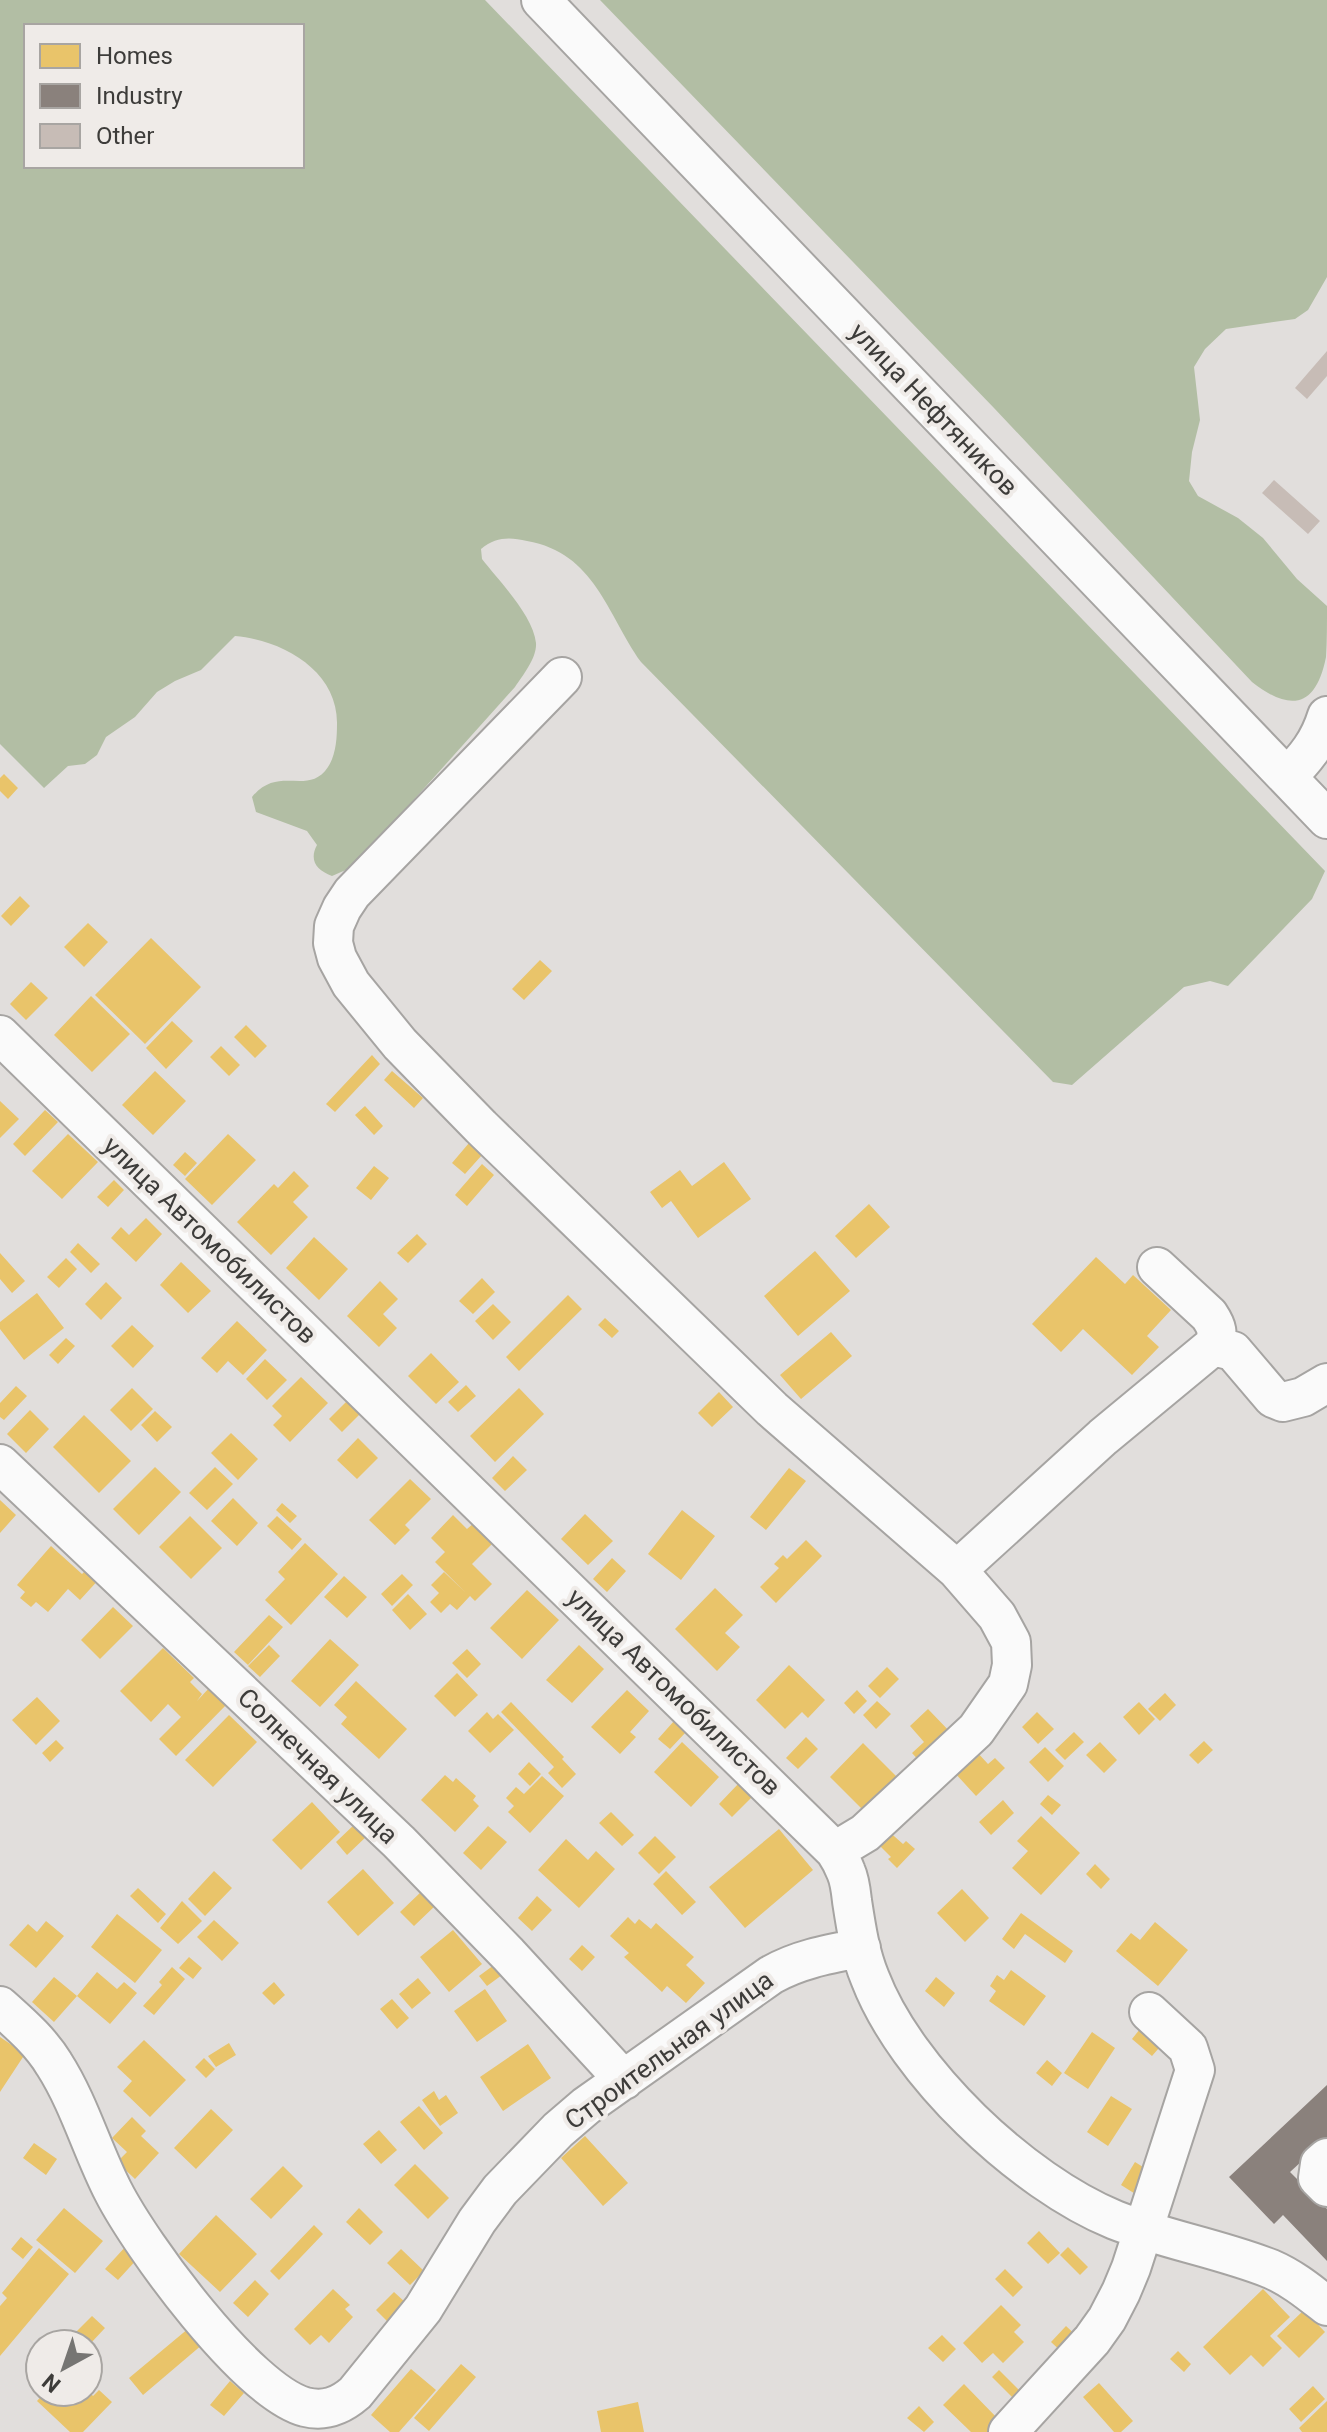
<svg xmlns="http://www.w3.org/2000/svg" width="1327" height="2432" font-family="Roboto,sans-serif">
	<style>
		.forest { fill: #b2bea4; fill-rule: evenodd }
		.homes { fill: #e9c46a }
		.industry { fill: #8a817c }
		.building { fill: #c7bcb6 }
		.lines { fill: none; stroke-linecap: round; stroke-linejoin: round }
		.minor-casing { stroke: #a6a4a2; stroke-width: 42 }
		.minor { stroke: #fafafa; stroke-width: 38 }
		.labels { text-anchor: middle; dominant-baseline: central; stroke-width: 8; stroke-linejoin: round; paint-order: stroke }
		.street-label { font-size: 26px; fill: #3d3c3a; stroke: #efebe8 }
	</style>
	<rect width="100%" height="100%" fill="#e1dedc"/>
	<!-- forest -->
	<path class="forest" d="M 0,0 L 485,0 L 1325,871 L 1312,899 L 1228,986 L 1210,981 L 1184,987 L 1072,1085 L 1053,1082 L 641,662 C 607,614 595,553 527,541 C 509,537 496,537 481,549 L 482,559 C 499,581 533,615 536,643 C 537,658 523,675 515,687 L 367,852 L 348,869 L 332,876 C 316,870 309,860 317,845 L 307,831 L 256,812 L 252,797 C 279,764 308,797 328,767 C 336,755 337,738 337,724 C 338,671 283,640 235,636 L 201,670 L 175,681 L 157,692 L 135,717 L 106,737 L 97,755 L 85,764 L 68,766 L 44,788 L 0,744 ZM 26,26 L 302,26 L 302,166 L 26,166 Z
		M 600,0 L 1327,0 L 1327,277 L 1308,310 L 1295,319 L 1226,329 L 1205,349 L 1194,367 L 1200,420 L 1192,452 L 1189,481 L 1198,496 L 1238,518 L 1263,538 L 1297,579 L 1327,606 C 1327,622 1327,641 1326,657 C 1316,708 1290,712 1252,682 L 994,408 Z"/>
	<!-- homes -->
	<path class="homes" d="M 4,774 L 18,788 L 8,799 L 0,791 L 0,778 Z
		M 20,896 L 30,906 L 11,926 L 1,916 Z
		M 88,923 L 108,942 L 84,967 L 64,947 Z
		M 151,938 L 201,987 L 145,1044 L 95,995 Z
		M 540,960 L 552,971 L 524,1000 L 512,989 Z
		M 31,982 L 48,998 L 26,1020 L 10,1004 Z
		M 91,996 L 130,1034 L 92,1072 L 54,1035 Z
		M 172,1021 L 193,1041 L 166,1069 L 146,1048 Z
		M 246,1025 L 267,1046 L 255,1058 L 234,1037 Z
		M 221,1046 L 240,1065 L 229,1076 L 210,1057 Z
		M 372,1055 L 380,1064 L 335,1112 L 326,1104 Z
		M 155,1071 L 186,1101 L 153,1135 L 122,1105 Z
		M 392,1071 L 423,1098 L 414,1108 L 384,1080 Z
		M 0,1101 L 19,1119 L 0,1138 Z
		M 365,1106 L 383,1126 L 374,1135 L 355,1115 Z
		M 45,1110 L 58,1122 L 25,1156 L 13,1144 Z
		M 68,1134 L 98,1162 L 62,1199 L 32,1171 Z
		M 228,1134 L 256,1160 L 212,1205 L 185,1179 Z
		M 469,1143 L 482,1155 L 465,1174 L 452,1163 Z
		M 185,1152 L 197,1163 L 185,1176 L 173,1165 Z
		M 724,1162 L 751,1199 L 698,1238 L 671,1201 L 662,1208 L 650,1192 L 680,1170 L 692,1186 Z
		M 482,1164 L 494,1175 L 467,1206 L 455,1195 Z
		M 374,1166 L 389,1178 L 371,1200 L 356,1188 Z
		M 294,1171 L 309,1186 L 293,1202 L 308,1217 L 271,1255 L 237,1222 L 274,1184 L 278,1188 Z
		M 114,1180 L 124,1190 L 108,1207 L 97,1197 Z
		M 869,1204 L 890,1227 L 856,1258 L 835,1236 Z
		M 146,1218 L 162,1234 L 136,1262 L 111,1238 L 121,1227 L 129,1235 Z
		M 417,1234 L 427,1244 L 408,1263 L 397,1253 Z
		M 314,1237 L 348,1269 L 319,1300 L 286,1268 Z
		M 78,1243 L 100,1264 L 91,1273 L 70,1252 Z
		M 815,1251 L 850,1291 L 798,1336 L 764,1296 Z
		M 0,1253 L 25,1281 L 12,1293 L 0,1279 Z
		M 1096,1257 L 1125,1284 L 1133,1275 L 1171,1310 L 1147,1336 L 1159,1347 L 1132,1375 L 1083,1329 L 1061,1352 L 1032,1324 Z
		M 66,1258 L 77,1269 L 59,1288 L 47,1277 Z
		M 181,1262 L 211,1291 L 188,1313 L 160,1285 Z
		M 482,1278 L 495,1292 L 473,1314 L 459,1301 Z
		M 380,1281 L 398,1299 L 383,1314 L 397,1328 L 379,1347 L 347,1316 Z
		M 106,1282 L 122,1298 L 101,1320 L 85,1304 Z
		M 37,1293 L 64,1328 L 24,1360 L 0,1329 L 0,1322 Z
		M 568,1295 L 582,1309 L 519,1371 L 506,1357 Z
		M 493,1304 L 511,1322 L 493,1340 L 475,1321 Z
		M 605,1318 L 619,1331 L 612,1338 L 598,1325 Z
		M 237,1321 L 267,1350 L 243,1375 L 228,1361 L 217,1373 L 201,1358 Z
		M 132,1325 L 154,1346 L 133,1368 L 111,1346 Z
		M 831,1332 L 852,1356 L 801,1399 L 780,1375 Z
		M 66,1338 L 75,1346 L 58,1364 L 49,1355 Z
		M 431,1353 L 459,1382 L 436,1404 L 408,1376 Z
		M 265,1359 L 287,1380 L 267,1400 L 246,1379 Z
		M 301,1377 L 328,1403 L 290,1442 L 273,1425 L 282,1416 L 272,1406 Z
		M 466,1385 L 476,1396 L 458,1412 L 448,1402 Z
		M 16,1386 L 27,1396 L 4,1420 L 0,1417 L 0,1403 Z
		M 132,1388 L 153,1409 L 131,1431 L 110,1410 Z
		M 519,1388 L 544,1414 L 495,1462 L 470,1436 Z
		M 719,1392 L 733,1407 L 712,1427 L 698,1413 Z
		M 347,1401 L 360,1414 L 342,1432 L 329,1419 Z
		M 30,1410 L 49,1429 L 26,1453 L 7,1434 Z
		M 155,1411 L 172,1427 L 157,1442 L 141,1425 Z
		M 84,1415 L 131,1461 L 99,1493 L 53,1447 Z
		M 231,1433 L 258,1459 L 238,1480 L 211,1453 Z
		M 358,1438 L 378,1458 L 357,1479 L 337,1460 Z
		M 513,1456 L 527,1470 L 505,1491 L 492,1478 Z
		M 155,1467 L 181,1492 L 139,1535 L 113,1509 Z
		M 215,1467 L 233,1484 L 207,1510 L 189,1493 Z
		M 789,1468 L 806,1481 L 766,1530 L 750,1517 Z
		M 410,1479 L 431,1499 L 405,1525 L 410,1530 L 395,1545 L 369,1520 Z
		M 233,1498 L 258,1523 L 237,1546 L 211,1521 Z
		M 0,1500 L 16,1515 L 0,1533 Z
		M 282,1503 L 297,1516 L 290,1523 L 276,1510 Z
		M 682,1510 L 715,1536 L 681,1580 L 648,1554 Z
		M 585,1514 L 613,1541 L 588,1565 L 561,1539 Z
		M 453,1515 L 467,1529 L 474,1523 L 494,1542 L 472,1564 L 492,1584 L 475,1601 L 470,1596 L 457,1610 L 450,1604 L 441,1613 L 430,1602 L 439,1593 L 431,1585 L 444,1572 L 465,1592 L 435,1562 L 445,1552 L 431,1538 Z
		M 190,1516 L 222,1548 L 191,1579 L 159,1547 Z
		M 277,1516 L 302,1539 L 292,1550 L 267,1526 Z
		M 806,1540 L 822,1556 L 776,1603 L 760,1587 L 779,1568 L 774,1564 L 783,1555 L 787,1559 Z
		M 305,1543 L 338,1574 L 291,1625 L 265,1600 L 285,1579 L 278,1572 Z
		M 51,1546 L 82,1574 L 89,1567 L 101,1577 L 80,1600 L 68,1589 L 48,1612 L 36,1602 L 31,1607 L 20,1598 L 25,1592 L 17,1585 Z
		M 612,1558 L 626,1571 L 607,1592 L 593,1579 Z
		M 402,1574 L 413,1585 L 392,1606 L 381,1594 Z
		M 344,1576 L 367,1597 L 347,1618 L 324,1597 Z
		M 715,1588 L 743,1615 L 725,1633 L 740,1647 L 717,1671 L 675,1629 Z
		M 527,1590 L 559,1620 L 522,1659 L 490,1628 Z
		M 408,1594 L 427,1614 L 410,1630 L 392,1610 Z
		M 113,1607 L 133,1626 L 100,1659 L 81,1640 Z
		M 269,1615 L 283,1627 L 248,1665 L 234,1652 Z
		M 330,1639 L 359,1665 L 320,1707 L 291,1681 Z
		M 269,1645 L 280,1656 L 260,1677 L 248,1666 Z
		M 579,1645 L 604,1669 L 572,1703 L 546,1680 Z
		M 163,1648 L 194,1678 L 190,1682 L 202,1694 L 197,1701 L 211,1686 L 228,1703 L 176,1756 L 159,1739 L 181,1717 L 168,1704 L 151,1722 L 120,1691 Z
		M 467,1649 L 481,1664 L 467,1678 L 452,1663 Z
		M 789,1665 L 825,1700 L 808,1718 L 802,1712 L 785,1729 L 756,1700 Z
		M 887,1667 L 899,1679 L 880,1698 L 868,1686 Z
		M 457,1673 L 478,1695 L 455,1717 L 434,1696 Z
		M 356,1681 L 407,1729 L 379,1759 L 341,1724 L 347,1717 L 334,1705 Z
		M 627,1690 L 649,1711 L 630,1732 L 636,1737 L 620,1754 L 591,1727 Z
		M 857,1690 L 867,1701 L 854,1714 L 844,1703 Z
		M 1165,1693 L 1176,1705 L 1160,1721 L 1148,1709 Z
		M 37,1697 L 60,1721 L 36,1745 L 12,1720 Z
		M 877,1701 L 891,1714 L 876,1729 L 863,1715 Z
		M 511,1702 L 564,1757 L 562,1759 L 576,1774 L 562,1788 L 548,1773 L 554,1767 L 501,1712 Z
		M 1139,1702 L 1155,1719 L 1139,1735 L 1123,1717 Z
		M 928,1709 L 953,1735 L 922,1764 L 912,1753 L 924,1742 L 910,1726 Z
		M 487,1712 L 493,1719 L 498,1714 L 514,1730 L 490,1753 L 468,1731 Z
		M 1037,1712 L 1054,1729 L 1038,1744 L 1022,1727 Z
		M 229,1715 L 257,1742 L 213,1787 L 185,1760 Z
		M 674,1721 L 686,1732 L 670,1749 L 658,1739 Z
		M 1074,1732 L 1084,1742 L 1065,1760 L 1055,1750 Z
		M 806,1737 L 818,1749 L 798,1769 L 786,1758 Z
		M 56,1740 L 64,1748 L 50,1762 L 42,1753 Z
		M 1204,1741 L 1213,1750 L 1198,1764 L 1189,1755 Z
		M 682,1742 L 719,1777 L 691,1807 L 654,1772 Z
		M 1100,1742 L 1117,1760 L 1104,1773 L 1086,1755 Z
		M 863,1743 L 899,1779 L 865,1812 L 830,1777 Z
		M 1045,1747 L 1064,1766 L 1048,1782 L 1029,1762 Z
		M 976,1751 L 988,1764 L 995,1758 L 1005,1768 L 976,1796 L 954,1772 Z
		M 529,1762 L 541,1774 L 530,1786 L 518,1774 Z
		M 445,1775 L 453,1782 L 456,1778 L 476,1796 L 473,1800 L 479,1806 L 455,1832 L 421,1800 Z
		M 542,1776 L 564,1796 L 530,1833 L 508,1812 L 514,1806 L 506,1798 L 516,1787 L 524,1794 Z
		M 739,1783 L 753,1796 L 732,1817 L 719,1804 Z
		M 1048,1795 L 1061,1805 L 1052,1815 L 1040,1804 Z
		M 1003,1800 L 1014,1813 L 991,1835 L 979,1822 Z
		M 312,1802 L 340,1832 L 301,1870 L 272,1840 Z
		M 611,1812 L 634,1835 L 622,1846 L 599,1823 Z
		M 1041,1816 L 1080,1853 L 1041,1895 L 1012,1868 L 1028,1851 L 1017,1841 Z
		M 356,1823 L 368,1835 L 347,1855 L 336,1842 Z
		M 488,1826 L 507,1842 L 481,1870 L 463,1853 Z
		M 779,1829 L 813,1870 L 745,1928 L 709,1887 Z
		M 886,1829 L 903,1844 L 906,1841 L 915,1849 L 897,1868 L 888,1859 L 891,1857 L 875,1841 Z
		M 655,1836 L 676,1857 L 659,1874 L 638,1853 Z
		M 566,1839 L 588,1860 L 596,1851 L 615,1869 L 579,1908 L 538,1870 Z
		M 1095,1864 L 1110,1879 L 1101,1889 L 1086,1874 Z
		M 363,1869 L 394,1903 L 358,1936 L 327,1902 Z
		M 214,1871 L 232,1888 L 205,1916 L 188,1899 Z
		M 666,1871 L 696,1902 L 682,1915 L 653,1884 Z
		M 138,1888 L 166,1914 L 158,1923 L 130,1896 Z
		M 962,1889 L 989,1918 L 965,1942 L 937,1913 Z
		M 422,1891 L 436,1905 L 414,1926 L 400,1912 Z
		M 537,1896 L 552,1910 L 532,1931 L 518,1918 Z
		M 182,1901 L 202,1921 L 178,1944 L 160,1928 Z
		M 1021,1913 L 1073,1951 L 1065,1963 L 1025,1934 L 1014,1949 L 1002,1939 Z
		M 117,1914 L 162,1950 L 135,1983 L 91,1947 Z
		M 628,1917 L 635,1924 L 639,1919 L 651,1929 L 656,1923 L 694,1957 L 686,1965 L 705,1983 L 686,2003 L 667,1986 L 662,1992 L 624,1957 L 629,1953 L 610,1936 Z
		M 214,1920 L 239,1943 L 222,1961 L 197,1937 Z
		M 46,1921 L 64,1936 L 36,1968 L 9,1945 L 28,1924 L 37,1932 Z
		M 1155,1922 L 1188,1950 L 1158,1986 L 1116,1951 L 1131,1933 L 1140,1940 Z
		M 453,1930 L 482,1964 L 449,1992 L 420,1957 Z
		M 582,1945 L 595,1957 L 582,1971 L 569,1959 Z
		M 189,1957 L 202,1968 L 193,1979 L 179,1968 Z
		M 494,1965 L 502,1975 L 487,1986 L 479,1976 Z
		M 172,1967 L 185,1979 L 154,2015 L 143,2006 L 162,1985 L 159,1982 Z
		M 1011,1970 L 1046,1996 L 1024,2026 L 989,2001 L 996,1991 L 990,1986 L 997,1975 L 1004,1980 Z
		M 97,1972 L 117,1989 L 124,1982 L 137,1993 L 110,2024 L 77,1996 Z
		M 54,1977 L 77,1996 L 54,2022 L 32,2002 Z
		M 936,1977 L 955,1993 L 944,2007 L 925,1991 Z
		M 418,1978 L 431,1993 L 412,2009 L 399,1994 Z
		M 274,1982 L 285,1995 L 274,2005 L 262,1993 Z
		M 485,1989 L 507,2021 L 477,2042 L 454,2011 Z
		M 392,1999 L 409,2018 L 397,2029 L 380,2009 Z
		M 1144,2024 L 1165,2041 L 1152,2056 L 1132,2039 Z
		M 1092,2032 L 1115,2048 L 1088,2089 L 1064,2073 Z
		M 0,2037 L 25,2054 L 0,2092 Z
		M 144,2040 L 186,2080 L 150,2117 L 123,2091 L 132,2081 L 117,2067 Z
		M 229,2043 L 236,2055 L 216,2067 L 208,2056 Z
		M 528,2044 L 551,2078 L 503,2111 L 480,2077 Z
		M 204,2058 L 215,2069 L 206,2078 L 195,2067 Z
		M 1047,2060 L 1062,2073 L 1052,2086 L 1036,2073 Z
		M 434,2091 L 439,2100 L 446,2095 L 458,2113 L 440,2126 L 422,2100 Z
		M 1111,2096 L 1132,2109 L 1108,2146 L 1087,2132 Z
		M 419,2106 L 443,2133 L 424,2150 L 400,2122 Z
		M 211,2109 L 233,2130 L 196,2169 L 174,2148 Z
		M 132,2117 L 146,2131 L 141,2136 L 159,2153 L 135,2179 L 117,2162 L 127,2152 L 112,2138 Z
		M 379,2130 L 397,2150 L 381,2164 L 363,2144 Z
		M 585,2136 L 628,2183 L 603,2206 L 561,2158 Z
		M 34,2143 L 57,2159 L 46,2175 L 23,2158 Z
		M 1135,2162 L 1151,2172 L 1137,2195 L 1121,2185 Z
		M 415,2164 L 449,2198 L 428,2219 L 394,2185 Z
		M 283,2166 L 303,2186 L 271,2219 L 250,2199 Z
		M 64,2208 L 103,2241 L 75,2273 L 36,2240 Z
		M 359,2208 L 383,2232 L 370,2245 L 346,2222 Z
		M 216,2215 L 257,2254 L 220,2292 L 179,2254 Z
		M 314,2225 L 323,2234 L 279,2280 L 270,2271 Z
		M 1039,2231 L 1060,2253 L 1048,2264 L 1027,2243 Z
		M 21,2237 L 33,2247 L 23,2259 L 11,2249 Z
		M 127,2245 L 139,2257 L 118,2280 L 105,2269 Z
		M 1068,2247 L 1088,2267 L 1080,2275 L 1060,2255 Z
		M 39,2248 L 69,2274 L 0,2356 L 0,2306 L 7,2298 L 2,2293 Z
		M 401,2249 L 424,2271 L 410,2285 L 387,2263 Z
		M 1005,2269 L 1023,2287 L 1013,2297 L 995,2279 Z
		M 255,2280 L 269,2294 L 248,2317 L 233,2303 Z
		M 333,2289 L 350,2305 L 345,2309 L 353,2317 L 329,2343 L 321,2335 L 310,2345 L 294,2329 Z
		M 1263,2289 L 1290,2317 L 1270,2336 L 1282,2348 L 1263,2367 L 1251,2355 L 1230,2375 L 1203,2347 Z
		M 394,2292 L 406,2303 L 388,2322 L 376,2310 Z
		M 1001,2305 L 1021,2325 L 1014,2332 L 1024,2342 L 1003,2363 L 993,2353 L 982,2363 L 963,2343 Z
		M 1304,2310 L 1325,2332 L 1299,2358 L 1277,2336 Z
		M 92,2316 L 105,2328 L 90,2344 L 84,2344 L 74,2334 Z
		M 1066,2326 L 1080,2339 L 1065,2355 L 1051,2342 Z
		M 189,2328 L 203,2344 L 143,2395 L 129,2378 Z
		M 942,2335 L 956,2349 L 943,2362 L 928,2348 Z
		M 1178,2351 L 1191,2364 L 1184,2372 L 1170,2359 Z
		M 461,2364 L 476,2377 L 429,2431 L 414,2418 Z
		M 411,2369 L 436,2390 L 399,2432 L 390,2432 L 371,2415 Z
		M 999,2370 L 1020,2391 L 1013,2398 L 992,2377 Z
		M 230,2381 L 244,2393 L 224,2416 L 210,2405 Z
		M 1099,2383 L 1133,2421 L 1121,2432 L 1114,2432 L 1083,2397 Z
		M 964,2384 L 1000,2421 L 988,2432 L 971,2432 L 943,2405 Z
		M 1313,2386 L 1325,2399 L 1301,2422 L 1289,2409 Z
		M 99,2390 L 112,2402 L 83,2432 L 70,2432 L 37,2401 L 45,2392 L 89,2392 L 93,2396 Z
		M 1327,2401 L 1327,2432 L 1302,2432 L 1299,2428 Z
		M 638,2402 L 644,2432 L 601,2432 L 597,2411 Z
		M 919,2406 L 934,2422 L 924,2432 L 907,2418 Z"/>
	<!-- industry -->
	<path class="industry" d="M 1327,2085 L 1327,2138 L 1290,2172 L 1327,2209 L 1327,2261 L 1283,2215 L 1274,2224 L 1229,2177 Z"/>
	<!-- building -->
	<path class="building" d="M 1327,351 L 1327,376 L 1307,399 L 1295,388 Z
		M 1274,480 L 1320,521 L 1308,534 L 1262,493 Z"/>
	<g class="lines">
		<!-- minor casing -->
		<g class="minor-casing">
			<path id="minor" d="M 541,0 L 1327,819
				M 562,677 L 352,893 L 342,908 L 334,926 L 333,943 L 337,958 L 351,984 L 400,1044 L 481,1127 L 772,1409 L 957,1570 L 997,1616 L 1011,1642 L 1012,1665 L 1008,1684 L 976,1730 L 865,1833 L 835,1851
				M 1287,777 C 1306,758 1319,742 1327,716
				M 0,1035 L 835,1851 C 839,1857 843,1864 846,1872 C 850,1881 851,1892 852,1901 C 856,1927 860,1954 870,1978 C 906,2072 1022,2182 1115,2220 C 1166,2240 1221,2249 1271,2269 C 1292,2278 1309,2292 1327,2306
				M 1213,1346 L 1233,1351 L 1273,1398 L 1283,1402 L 1303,1397 L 1327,1383
				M 0,1464 L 399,1842 L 508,1954 L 624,2080
				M 957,1570 L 1103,1437 L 1213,1346 C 1219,1333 1217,1327 1209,1315 L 1157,1267
				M 0,2006 C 20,2024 40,2041 54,2064 C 79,2103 92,2150 113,2191 C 141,2246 247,2391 305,2407 C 325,2412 340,2406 355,2393 L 423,2309 L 477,2221 L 500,2190 L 558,2130 L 586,2106 L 771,1975 C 799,1959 829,1954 861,1948
				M 1327,2158 L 1320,2164 L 1318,2178 L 1327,2187
				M 1008,2432 L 1092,2340 L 1107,2319 L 1121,2292 L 1131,2268 L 1195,2070 L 1188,2048 L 1149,2012"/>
		</g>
		<!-- minor -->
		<use href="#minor" class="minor"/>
	</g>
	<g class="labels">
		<!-- street labels -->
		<g class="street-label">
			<text transform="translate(934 409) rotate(46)">улица Нефтяников</text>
			<text transform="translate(210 1240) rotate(44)">улица Автомобилистов</text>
			<text transform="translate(674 1692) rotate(44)">улица Автомобилистов</text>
			<text transform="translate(318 1766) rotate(44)">Солнечная улица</text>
			<text transform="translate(669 2050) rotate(-36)">Строительная улица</text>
		</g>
	</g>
	<!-- legend -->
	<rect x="24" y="24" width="280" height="144" fill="#efebe8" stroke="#a8a5a2" stroke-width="2"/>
	<rect x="40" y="44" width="40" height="24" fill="#e9c46a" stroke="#a8a5a2" stroke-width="2"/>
	<text x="96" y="64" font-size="24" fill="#3d3c3a">Homes</text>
	<rect x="40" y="84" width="40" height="24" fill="#8a817c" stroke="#a8a5a2" stroke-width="2"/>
	<text x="96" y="104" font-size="24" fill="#3d3c3a">Industry</text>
	<rect x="40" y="124" width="40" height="24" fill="#c7bcb6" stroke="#a8a5a2" stroke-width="2"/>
	<text x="96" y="144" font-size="24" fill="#3d3c3a">Other</text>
	<!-- north arrow -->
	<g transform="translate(64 2368) rotate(220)"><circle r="38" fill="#efebe8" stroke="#a8a5a2" stroke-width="2"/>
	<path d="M0-6L14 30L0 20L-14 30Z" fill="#767573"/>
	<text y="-12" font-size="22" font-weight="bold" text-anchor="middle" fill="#3d3c3a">N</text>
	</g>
</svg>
